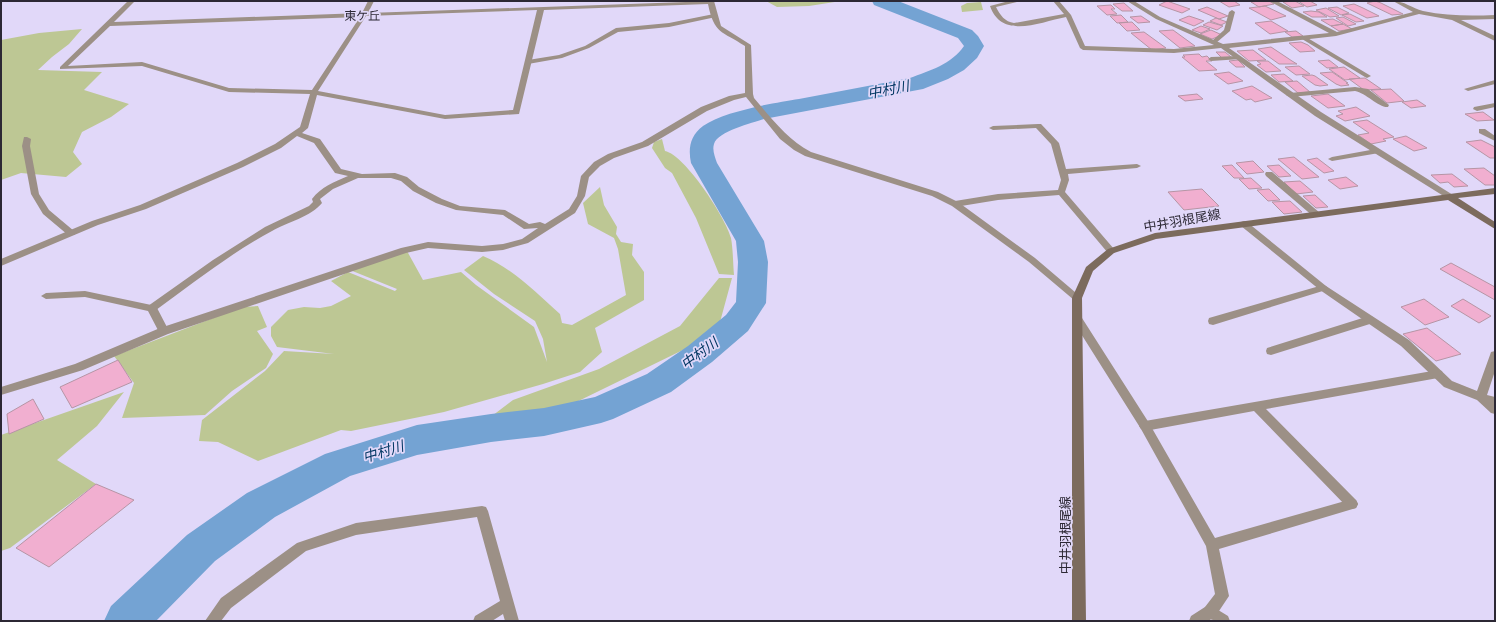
<svg xmlns="http://www.w3.org/2000/svg" width="1496" height="622" font-family="'PT Serif','Noto Sans JP',serif">
	<style>
		.green { fill: #bdc794 }
		.lines { fill: none; stroke-linecap: round; stroke-linejoin: round }
		.river { fill: #74a3d3; fill-rule: evenodd }
		.building { fill: #f1afd0; stroke: #b695a5 }
		.lane { fill: #9c9086; fill-rule: evenodd }
		.street { fill: #9c9086; fill-rule: evenodd }
		.secondary { fill: #7c6b5d; fill-rule: evenodd }
		.labels { text-anchor: middle; dominant-baseline: central; stroke-width: 3.5; stroke-linejoin: round; paint-order: stroke }
		.far-neighbourhood-label { font-size: 12px; fill: #2c2834; stroke: #e1d8f9 }
		.street-label { font-size: 13px; fill: #2c2834; stroke: #e1d8f9 }
		.water-label { font-size: 14px; font-style: italic; fill: #003662; stroke: #e1d8f9 }
	</style>
	<rect width="100%" height="100%" fill="#e1d8f9"/>
	<!-- green -->
	<path class="green" d="M 766,1 L 841,1 L 809,6 L 777,7 Z
		M 981,2 L 983,10 L 962,12 L 961,6 L 967,3 Z
		M 82,29 L 69,44 L 52,57 L 38,70 L 102,72 L 84,90 L 129,104 L 111,117 L 82,132 L 73,152 L 82,164 L 66,177 L 21,173 L 1,180 L 1,40 L 39,33 Z
		M 662,139 L 665,151 C 685,155 726,218 731,238 C 733,249 733,263 734,275 L 719,274 L 696,218 L 672,173 L 665,168 L 652,148 L 654,142 Z
		M 600,187 L 604,205 L 617,227 L 616,234 L 621,242 L 633,244 L 632,255 L 644,272 L 644,300 L 595,328 L 602,352 L 580,372 L 543,384 L 444,412 L 351,431 L 341,430 L 258,461 L 218,442 L 199,441 L 202,420 L 265,371 L 284,351 L 334,354 L 277,347 L 271,336 L 271,327 L 288,310 L 304,307 L 320,308 L 331,306 L 351,296 L 331,281 L 348,272 L 395,291 L 397,289 L 350,270 L 407,251 L 423,280 L 461,272 L 476,285 L 534,327 L 547,362 L 543,339 L 535,321 L 494,294 L 464,270 L 483,256 C 514,269 536,293 560,314 L 562,323 L 572,325 L 626,295 L 618,249 L 614,238 L 588,224 L 583,203 Z
		M 719,278 L 732,278 L 720,322 L 687,348 L 560,410 L 522,419 L 484,422 L 513,400 L 599,369 L 680,326 Z
		M 258,306 L 267,327 L 257,331 L 273,354 L 266,368 L 232,391 L 205,415 L 122,418 L 134,383 L 114,356 L 242,307 Z
		M 124,392 L 97,426 L 57,460 L 96,484 L 10,548 L 1,551 L 1,435 Z"/>
	<g class="lines">
		<!-- river -->
		<path class="river" d="M 872,1 L 898,1 L 972,30 L 978,36 L 984,46 L 977,58 L 964,70 L 948,79 L 923,89 L 764,119 C 752,123 718,131 714,144 C 712,150 715,157 717,163 L 764,241 L 768,262 L 766,303 L 748,331 L 712,362 L 671,392 L 613,419 L 601,423 L 544,436 L 491,442 L 417,455 L 350,476 L 275,517 L 215,561 L 156,621 L 104,621 L 111,606 L 187,535 L 247,493 L 325,454 L 417,425 L 491,414 L 544,408 L 595,397 L 647,374 L 688,346 L 726,315 L 736,302 L 738,262 L 736,241 L 691,163 C 688,148 690,136 703,126 C 724,111 774,103 799,99 C 836,92 873,85 910,78 C 929,71 952,64 964,46 L 958,38 L 874,5 Z"/>
	</g>
	<!-- building -->
	<path class="building" d="M 1167,1 L 1190,9 L 1182,13 L 1159,5 Z
		M 1219,1 L 1234,1 L 1240,5 L 1229,7 Z
		M 1260,1 L 1269,1 L 1274,4 L 1259,7 L 1251,2 Z
		M 1295,1 L 1304,6 L 1292,8 L 1283,2 Z
		M 1298,1 L 1310,1 L 1317,5 L 1307,7 Z
		M 1375,1 L 1381,3 L 1403,14 L 1392,15 L 1367,3 Z
		M 1124,3 L 1133,11 L 1122,11 L 1113,4 Z
		M 1354,4 L 1363,8 L 1379,16 L 1367,18 L 1343,6 Z
		M 1111,5 L 1115,9 L 1111,9 L 1117,14 L 1107,15 L 1097,6 Z
		M 1265,6 L 1286,16 L 1271,20 L 1249,8 Z
		M 1207,7 L 1228,16 L 1219,19 L 1198,10 Z
		M 1337,7 L 1349,13 L 1341,15 L 1328,8 Z
		M 1326,8 L 1339,16 L 1330,17 L 1316,10 Z
		M 1311,11 L 1319,12 L 1327,17 L 1312,17 L 1303,12 Z
		M 1350,14 L 1364,21 L 1356,22 L 1342,15 Z
		M 1121,15 L 1128,22 L 1117,23 L 1110,16 Z
		M 1141,16 L 1150,22 L 1138,23 L 1130,17 Z
		M 1189,16 L 1204,21 L 1194,26 L 1179,20 Z
		M 1343,17 L 1356,24 L 1348,26 L 1336,18 Z
		M 1216,18 L 1227,22 L 1221,25 L 1210,21 Z
		M 1333,19 L 1343,24 L 1331,26 L 1321,20 Z
		M 1271,21 L 1288,31 L 1270,34 L 1255,23 Z
		M 1132,22 L 1140,30 L 1127,31 L 1119,23 Z
		M 1209,22 L 1223,26 L 1217,30 L 1203,25 Z
		M 1343,24 L 1352,29 L 1339,31 L 1331,26 Z
		M 1201,26 L 1210,29 L 1201,33 L 1192,30 Z
		M 1173,30 L 1195,46 L 1180,48 L 1159,31 Z
		M 1211,30 L 1222,35 L 1212,39 L 1200,34 Z
		M 1296,31 L 1303,36 L 1292,37 L 1285,32 Z
		M 1144,32 L 1166,48 L 1152,50 L 1131,33 Z
		M 1301,42 L 1308,45 L 1315,51 L 1300,52 L 1289,43 Z
		M 1271,47 L 1292,61 L 1297,64 L 1279,64 L 1258,49 Z
		M 1253,50 L 1266,60 L 1249,61 L 1237,51 Z
		M 1216,52 L 1225,52 L 1231,57 L 1222,58 Z
		M 1199,54 L 1202,57 L 1207,56 L 1212,61 L 1206,61 L 1217,70 L 1199,71 L 1182,57 L 1185,57 L 1183,55 Z
		M 1238,60 L 1245,67 L 1236,67 L 1229,61 Z
		M 1329,60 L 1338,67 L 1327,68 L 1318,61 Z
		M 1257,61 L 1268,61 L 1281,71 L 1266,72 L 1257,65 L 1261,64 Z
		M 1299,66 L 1310,74 L 1296,75 L 1285,67 Z
		M 1344,67 L 1360,78 L 1345,80 L 1329,69 Z
		M 1229,72 L 1243,81 L 1228,84 L 1214,74 Z
		M 1332,72 L 1348,83 L 1346,83 L 1349,85 L 1341,86 L 1336,84 L 1320,73 Z
		M 1284,74 L 1293,81 L 1279,82 L 1271,75 Z
		M 1312,75 L 1315,76 L 1328,85 L 1320,86 L 1315,85 L 1302,76 Z
		M 1365,78 L 1381,89 L 1364,90 L 1349,79 Z
		M 1297,81 L 1310,92 L 1298,93 L 1285,82 Z
		M 1252,86 L 1272,98 L 1255,102 L 1251,99 L 1246,100 L 1232,91 Z
		M 1391,89 L 1404,101 L 1387,103 L 1371,90 Z
		M 1197,94 L 1203,99 L 1185,101 L 1178,96 Z
		M 1328,94 L 1345,106 L 1328,108 L 1311,96 Z
		M 1417,100 L 1426,106 L 1411,108 L 1402,102 Z
		M 1356,107 L 1370,116 L 1345,121 L 1336,116 L 1343,114 L 1338,111 Z
		M 1483,112 L 1494,120 L 1477,121 L 1465,114 Z
		M 1367,120 L 1394,137 L 1383,139 L 1386,141 L 1371,144 L 1358,135 L 1369,133 L 1353,122 Z
		M 1406,136 L 1427,148 L 1414,151 L 1393,139 Z
		M 1481,140 L 1495,147 L 1495,158 L 1490,158 L 1466,142 Z
		M 1294,157 L 1319,177 L 1302,179 L 1278,159 Z
		M 1317,158 L 1334,171 L 1324,173 L 1307,160 Z
		M 1253,161 L 1264,172 L 1247,174 L 1236,163 Z
		M 1232,165 L 1244,178 L 1234,178 L 1222,166 Z
		M 1279,165 L 1291,176 L 1279,177 L 1267,166 Z
		M 1484,168 L 1495,176 L 1495,185 L 1485,185 L 1464,169 Z
		M 1452,174 L 1468,186 L 1454,187 L 1448,182 L 1440,183 L 1431,175 Z
		M 1346,177 L 1358,186 L 1340,189 L 1328,180 Z
		M 1251,178 L 1262,188 L 1249,189 L 1239,179 Z
		M 1300,181 L 1313,192 L 1296,194 L 1284,182 Z
		M 1202,189 L 1219,206 L 1184,210 L 1168,192 Z
		M 1269,189 L 1280,200 L 1268,201 L 1257,190 Z
		M 1315,195 L 1328,207 L 1316,208 L 1303,196 Z
		M 1290,201 L 1302,212 L 1284,214 L 1272,202 Z
		M 1451,263 L 1495,287 L 1495,300 L 1440,269 Z
		M 1424,299 L 1449,317 L 1425,325 L 1401,307 Z
		M 1463,299 L 1491,316 L 1479,323 L 1451,306 Z
		M 1427,328 L 1461,354 L 1436,361 L 1403,334 Z
		M 118,360 L 132,382 L 72,408 L 60,387 Z
		M 33,399 L 44,419 L 9,434 L 7,414 Z
		M 96,484 L 134,500 L 49,567 L 16,548 Z"/>
	<g class="lines">
		<!-- lane -->
		<path class="lane" d="M 1232,10 L 1235,12 L 1230,31 L 1216,43 L 1212,43 L 1212,41 L 1224,30 L 1229,12 Z
			M 714,14 L 716,15 L 716,17 L 669,27 L 618,32 L 589,48 L 562,58 L 528,64 L 525,62 L 528,60 L 559,55 L 585,46 L 616,28 L 669,23 Z
			M 1302,37 L 1306,37 L 1371,76 L 1367,78 L 1365,77 L 1302,39 Z
			M 1239,56 L 1241,57 L 1241,59 L 1211,61 L 1208,59 L 1211,57 Z
			M 1495,80 L 1495,84 L 1468,91 L 1464,89 Z
			M 1355,87 L 1368,89 L 1389,105 L 1388,107 C 1379,108 1366,93 1355,91 L 1290,97 L 1286,95 L 1290,93 Z
			M 1495,103 L 1495,107 L 1477,111 L 1473,109 L 1474,107 Z
			M 1038,124 L 1041,124 L 1059,143 L 1066,169 L 1137,164 L 1141,166 L 1137,168 L 1068,174 L 1069,180 L 1065,192 L 1114,249 L 1116,251 L 1114,253 L 1108,253 L 1059,195 L 998,200 L 955,207 L 951,204 L 955,201 L 998,194 L 1058,190 L 1061,180 L 1051,144 L 1036,128 L 993,130 L 989,128 L 993,126 Z
			M 1479,129 L 1485,129 L 1495,136 L 1495,141 L 1479,133 Z
			M 24,137 L 27,137 L 31,139 L 30,146 L 39,194 L 49,210 L 74,231 L 76,233 L 74,235 L 68,235 L 43,214 L 31,194 L 22,146 Z
			M 1376,149 L 1380,151 L 1379,153 L 1332,161 L 1328,159 L 1332,157 Z
			M 1266,172 L 1272,172 L 1320,213 L 1321,215 L 1320,217 L 1314,217 L 1266,176 L 1265,174 Z
			M 1323,285 L 1326,286 L 1328,288 L 1326,290 L 1213,325 L 1209,324 L 1208,321 L 1209,318 Z
			M 85,291 L 156,306 L 169,331 L 168,334 L 160,334 L 148,311 L 85,297 L 46,299 L 41,296 L 46,293 Z
			M 1369,316 L 1373,317 L 1374,320 L 1373,323 L 1271,355 L 1267,354 L 1266,351 L 1267,348 Z
			M 1438,370 L 1442,371 L 1443,374 L 1442,377 L 1438,378 L 1266,409 L 1356,500 L 1358,504 L 1356,508 L 1352,509 L 1348,508 L 1254,411 L 1145,431 L 1141,429 L 1139,426 L 1141,423 L 1145,421 Z
			M 1210,605 L 1228,616 L 1230,621 C 1219,621 1208,622 1203,612 L 1205,607 Z"/>
		<!-- street -->
		<path class="street" d="M 128,1 L 135,1 L 114,22 L 362,13 L 368,1 L 374,1 L 368,13 L 714,1 L 721,26 L 751,45 L 753,94 L 754,98 C 772,119 787,139 811,152 L 938,192 L 958,202 L 1035,258 L 1082,298 L 1080,300 L 1074,300 L 1029,262 L 952,206 L 932,196 L 805,156 L 794,150 L 780,139 L 746,97 L 734,100 L 707,111 L 648,146 L 614,158 L 600,166 L 589,177 L 585,196 L 575,213 L 528,243 L 503,250 L 482,252 L 428,248 L 406,253 L 168,334 L 83,370 L 1,395 L 1,387 L 75,364 L 160,328 L 401,248 L 428,242 L 482,246 L 503,244 L 522,239 L 538,228 L 524,229 L 503,215 L 456,210 L 436,203 L 413,191 L 401,181 L 391,178 L 358,178 L 333,189 L 320,199 L 322,203 C 312,216 286,223 272,231 C 231,253 193,283 156,310 L 148,310 L 147,308 L 148,306 L 213,260 L 265,227 L 309,206 L 313,202 L 312,199 C 321,187 334,182 348,176 L 335,173 L 314,143 L 297,136 L 281,148 L 243,167 L 146,209 L 98,225 L 1,266 L 1,259 L 92,221 L 140,205 L 237,163 L 275,144 L 300,127 L 310,94 L 229,92 L 142,66 L 60,69 L 60,67 ZM 708,4 C 714,34 722,31 745,46 L 745,93 L 729,96 L 701,107 L 642,142 L 608,154 L 594,162 L 581,176 L 577,196 L 569,209 L 545,224 L 540,222 L 529,224 L 505,210 L 460,206 L 442,199 L 419,187 L 407,177 L 395,173 L 362,174 L 341,169 L 320,139 L 302,133 L 308,128 L 317,95 L 445,119 L 519,114 L 544,10 ZM 537,10 L 513,110 L 445,115 L 318,91 L 366,16 ZM 360,17 L 312,90 L 229,88 L 142,62 L 68,66 L 110,26 Z
			M 1009,1 L 1021,1 L 996,7 C 1000,15 1005,22 1014,23 L 1064,14 L 1053,1 L 1059,1 L 1071,15 L 1085,46 L 1174,49 L 1214,45 L 1156,19 L 1127,1 L 1134,1 L 1160,17 L 1223,44 L 1329,33 L 1269,1 L 1277,1 L 1337,32 L 1413,12 L 1393,1 C 1404,1 1412,8 1423,11 C 1447,16 1470,16 1495,15 L 1495,19 L 1461,20 L 1495,36 L 1495,41 L 1452,20 L 1419,14 L 1336,36 L 1229,48 L 1321,112 L 1453,195 L 1454,197 L 1450,200 L 1315,116 L 1221,48 L 1174,53 L 1083,50 L 1080,48 L 1066,17 C 1040,22 1002,40 990,6 Z
			M 1244,221 L 1247,222 L 1326,286 L 1409,340 L 1452,381 L 1477,391 L 1490,355 L 1491,352 L 1495,351 L 1495,371 L 1487,395 L 1495,397 L 1495,414 L 1491,413 L 1477,400 L 1444,387 L 1401,346 L 1320,290 L 1241,226 L 1240,224 L 1241,222 Z
			M 1078,317 L 1082,318 L 1149,423 L 1215,538 L 1352,499 L 1356,500 L 1358,504 L 1356,508 L 1219,549 L 1229,596 L 1215,617 L 1208,621 L 1189,621 L 1191,616 L 1205,607 L 1215,594 L 1206,546 L 1141,429 L 1073,321 L 1074,318 Z
			M 482,506 L 486,507 L 488,511 L 519,621 L 505,621 L 503,614 L 492,621 L 473,621 L 475,616 L 500,601 L 477,517 L 356,535 L 306,551 L 231,608 L 221,621 L 205,621 L 221,598 L 297,543 L 356,523 Z"/>
		<!-- secondary -->
		<path class="secondary" d="M 1495,188 L 1495,194 L 1458,198 L 1495,222 L 1495,229 L 1448,200 L 1156,239 L 1114,253 L 1093,271 L 1082,298 L 1086,621 L 1072,621 L 1072,298 L 1086,267 L 1108,249 L 1155,233 Z"/>
	</g>
	<g class="labels">
		<!-- far-neighbourhood labels -->
		<g class="far-neighbourhood-label">
			<text x="362" y="15">東ケ丘</text>
		</g>
		<!-- street labels -->
		<g class="street-label">
			<text transform="translate(1182 220) rotate(-10)">中井羽根尾線</text>
			<text transform="translate(1065 535) rotate(-90)">中井羽根尾線</text>
		</g>
		<!-- water labels -->
		<g class="water-label">
			<text transform="translate(888 89) rotate(-11)">中村川</text>
			<text transform="translate(699 353) rotate(-37)">中村川</text>
			<text transform="translate(383 451) rotate(-17)">中村川</text>
		</g>
	</g>
	<!-- border -->
	<rect width="1496" height="622" fill="none" stroke="#2c2834" stroke-width="4"/>
</svg>
